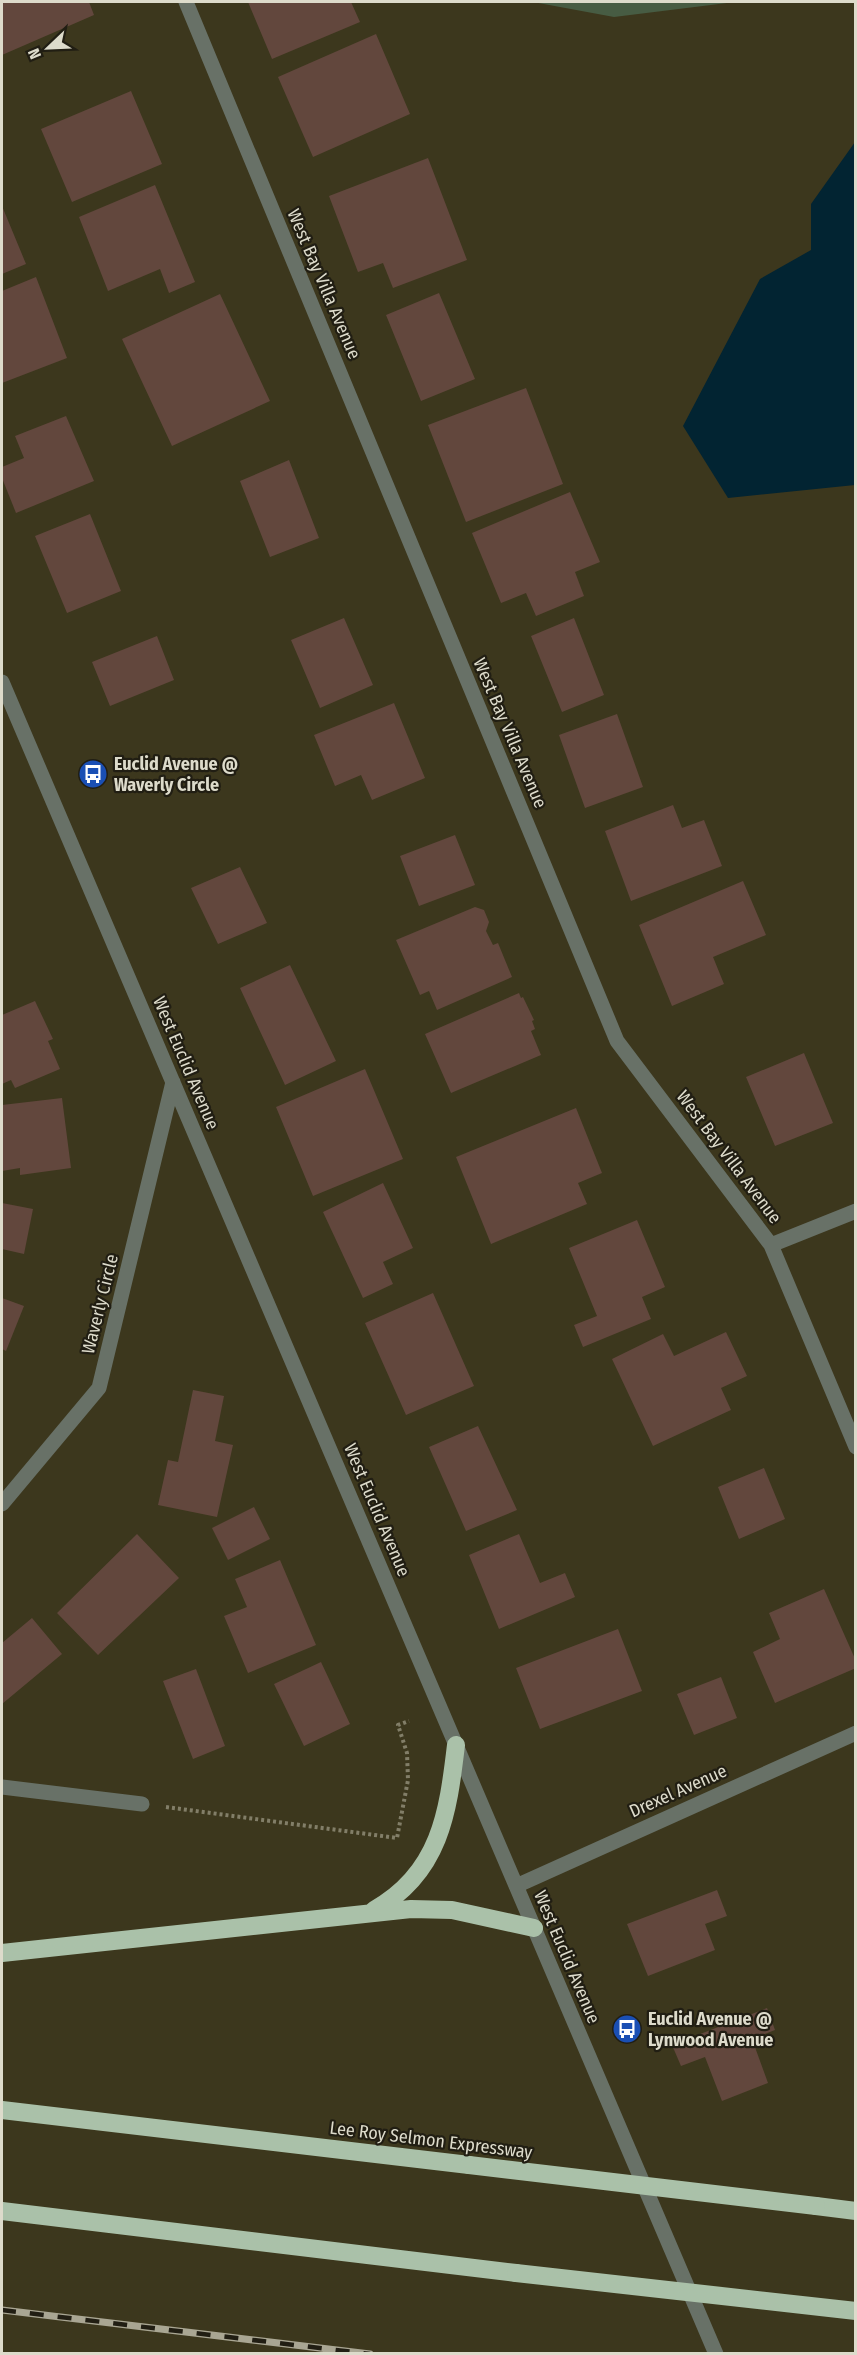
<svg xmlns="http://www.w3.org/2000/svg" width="857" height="2355" font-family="'Fira Sans Condensed',sans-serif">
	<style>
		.green { fill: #475c43 }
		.water { fill: #022432 }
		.building { fill: #62473d }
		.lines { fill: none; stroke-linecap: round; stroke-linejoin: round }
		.path { stroke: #827e68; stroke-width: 4; stroke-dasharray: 3 3; stroke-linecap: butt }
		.minor { stroke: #687167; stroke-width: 15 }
		.highway { stroke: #aac1a9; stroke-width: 18 }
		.rail-casing { stroke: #a9a693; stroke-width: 7 }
		.rail { stroke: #211e13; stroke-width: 4.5; stroke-dasharray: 14; stroke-linecap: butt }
		.highway-bridge { stroke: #aac1a9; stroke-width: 18 }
		.labels { text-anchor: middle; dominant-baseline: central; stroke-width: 4.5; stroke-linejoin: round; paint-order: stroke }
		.street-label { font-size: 18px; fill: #dddbcb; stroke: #211e13 }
		.poi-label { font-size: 18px; font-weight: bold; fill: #dddbcb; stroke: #211e13; text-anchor: start }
	</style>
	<rect width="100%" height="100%" fill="#3c371d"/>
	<!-- green -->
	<path class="green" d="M 533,2 L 735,2 L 614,17 Z"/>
	<!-- water -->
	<path class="water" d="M 855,142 L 855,485 L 728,498 L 683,426 L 760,279 L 811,250 L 811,204 Z"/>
	<!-- building -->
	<path class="building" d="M 2,2 L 89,2 L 94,15 L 2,55 Z
		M 248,2 L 351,2 L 360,22 L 272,59 Z
		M 376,34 L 410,114 L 313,157 L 278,77 Z
		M 131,91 L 162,164 L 72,202 L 41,129 Z
		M 428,158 L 467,260 L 393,288 L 383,263 L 358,272 L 329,196 Z
		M 155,185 L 195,282 L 169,293 L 160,269 L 108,291 L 79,217 Z
		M 2,206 L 26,264 L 2,274 Z
		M 36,277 L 67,358 L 2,383 L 2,291 Z
		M 439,293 L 475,379 L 421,401 L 386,315 Z
		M 220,294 L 270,401 L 172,446 L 122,339 Z
		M 526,388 L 563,484 L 466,522 L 428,425 Z
		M 66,416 L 94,481 L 16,513 L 2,478 L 2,467 L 24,458 L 15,436 Z
		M 289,460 L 319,538 L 270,557 L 240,481 Z
		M 570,492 L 600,562 L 575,572 L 584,596 L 536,616 L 526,593 L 501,603 L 472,533 Z
		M 90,514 L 121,591 L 67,613 L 35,536 Z
		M 344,618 L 373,685 L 320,708 L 291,640 Z
		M 574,618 L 604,695 L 562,712 L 531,636 Z
		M 157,636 L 174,680 L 110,706 L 92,662 Z
		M 394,703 L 425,778 L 372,800 L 361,775 L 335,786 L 314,735 Z
		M 617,714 L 643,787 L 585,808 L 559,735 Z
		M 673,805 L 682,828 L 704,820 L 722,866 L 631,901 L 605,831 Z
		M 455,835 L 475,885 L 419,906 L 400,856 Z
		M 240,867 L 267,923 L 218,944 L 191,888 Z
		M 743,881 L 766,935 L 713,957 L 724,984 L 672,1006 L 639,925 Z
		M 475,907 L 484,910 L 489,922 L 486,931 L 493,945 L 498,943 L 512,977 L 437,1010 L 429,991 L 420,995 L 396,940 Z
		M 290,965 L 336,1061 L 285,1085 L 240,988 Z
		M 519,993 L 521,998 L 523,997 L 534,1020 L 532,1021 L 535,1029 L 531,1031 L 541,1055 L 451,1093 L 425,1034 Z
		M 35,1001 L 53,1039 L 48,1041 L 60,1069 L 15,1088 L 11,1080 L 2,1084 L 2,1015 Z
		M 804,1053 L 833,1123 L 775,1146 L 746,1077 Z
		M 365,1069 L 403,1159 L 313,1196 L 276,1107 Z
		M 62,1098 L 71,1168 L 20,1175 L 20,1168 L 2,1171 L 2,1105 Z
		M 576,1108 L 602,1173 L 578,1183 L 587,1204 L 491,1244 L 456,1157 Z
		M 383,1183 L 413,1248 L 383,1262 L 393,1284 L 363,1298 L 323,1212 Z
		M 2,1203 L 33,1209 L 24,1254 L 2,1249 Z
		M 637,1220 L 665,1287 L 642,1297 L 651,1319 L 583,1347 L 574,1325 L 597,1316 L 569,1248 Z
		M 433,1293 L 474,1386 L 406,1415 L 365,1323 Z
		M 2,1298 L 24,1306 L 6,1351 L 2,1349 Z
		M 726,1332 L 747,1376 L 721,1388 L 731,1410 L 653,1446 L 612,1359 L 663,1334 L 674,1356 Z
		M 193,1390 L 224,1396 L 215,1441 L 233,1445 L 217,1517 L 158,1505 L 168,1460 L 178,1462 Z
		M 478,1426 L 517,1510 L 466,1531 L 429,1447 Z
		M 764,1468 L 785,1519 L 739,1539 L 718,1487 Z
		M 254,1507 L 270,1539 L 228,1560 L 212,1528 Z
		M 137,1534 L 179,1578 L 98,1655 L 57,1613 Z
		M 519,1534 L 540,1583 L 565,1573 L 575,1597 L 499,1629 L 469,1555 Z
		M 280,1560 L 316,1645 L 248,1673 L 224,1616 L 247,1607 L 235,1579 Z
		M 824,1589 L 856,1661 L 856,1668 L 775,1703 L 753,1652 L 780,1639 L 769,1613 Z
		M 32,1618 L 62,1654 L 2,1704 L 2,1643 Z
		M 618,1629 L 642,1691 L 540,1729 L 516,1668 Z
		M 321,1662 L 350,1724 L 304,1746 L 274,1684 Z
		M 196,1669 L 225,1746 L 193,1759 L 163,1681 Z
		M 721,1677 L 737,1718 L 694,1735 L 677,1694 Z
		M 717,1890 L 727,1916 L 705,1924 L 715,1950 L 648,1976 L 627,1924 Z
		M 767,2008 L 775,2030 L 752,2039 L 768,2083 L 722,2101 L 705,2057 L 681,2066 L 672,2045 Z"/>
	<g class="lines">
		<!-- path -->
		<path class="path" d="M 166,1807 L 397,1838 L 408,1780 L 407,1753 L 398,1725 L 409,1721"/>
		<!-- minor -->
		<path class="minor" d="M 186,2 L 617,1041 L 771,1245 L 856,1447
			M 2,682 L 716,2354
			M 771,1245 L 856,1211
			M 2,1504 L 99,1388 L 173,1082
			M 2,1787 L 142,1804
			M 516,1886 L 856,1733"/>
		<!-- highway -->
		<path class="highway" d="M 374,1910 C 440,1873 448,1813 456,1745
			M 2,1953 L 411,1909 L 452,1910 L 534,1928
			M 2,2110 L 469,2165
			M 816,2206 L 856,2211
			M 2,2211 L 516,2273"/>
		<!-- rail casing -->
		<g class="rail-casing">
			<path id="rail" d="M 2,2310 L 370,2354"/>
		</g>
		<!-- rail -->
		<use href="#rail" class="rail"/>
		<!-- highway-bridge -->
		<path class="highway-bridge" d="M 469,2165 L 816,2206
			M 516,2273 L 856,2311"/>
	</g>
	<!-- icons -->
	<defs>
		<g id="bus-disc" transform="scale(1.5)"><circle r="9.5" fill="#1a4fb4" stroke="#211e13"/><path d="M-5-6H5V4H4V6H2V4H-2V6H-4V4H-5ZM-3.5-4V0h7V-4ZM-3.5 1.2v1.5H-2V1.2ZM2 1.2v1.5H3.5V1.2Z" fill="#fff"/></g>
	</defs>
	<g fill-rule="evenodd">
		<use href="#bus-disc" x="93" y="774"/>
		<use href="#bus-disc" x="627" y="2029"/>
	</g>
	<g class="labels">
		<!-- street labels -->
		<g class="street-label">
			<text transform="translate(324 284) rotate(67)">West Bay Villa Avenue</text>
			<text transform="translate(510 733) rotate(67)">West Bay Villa Avenue</text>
			<text transform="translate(186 1063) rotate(67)">West Euclid Avenue</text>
			<text transform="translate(729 1157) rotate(53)">West Bay Villa Avenue</text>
			<text transform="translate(100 1304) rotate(-76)">Waverly Circle</text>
			<text transform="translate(377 1510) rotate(67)">West Euclid Avenue</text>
			<text transform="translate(678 1791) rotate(-24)">Drexel Avenue</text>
			<text transform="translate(567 1957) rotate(67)">West Euclid Avenue</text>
			<text transform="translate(431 2140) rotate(7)">Lee Roy Selmon Expressway</text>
		</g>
		<!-- poi labels -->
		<g class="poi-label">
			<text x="114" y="764">Euclid Avenue @<tspan x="114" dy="21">Waverly Circle</tspan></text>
			<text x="648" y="2019">Euclid Avenue @<tspan x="648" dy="21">Lynwood Avenue</tspan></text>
		</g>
	</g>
	<!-- border -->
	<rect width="857" height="2355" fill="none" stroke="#dddbcb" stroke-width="6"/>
	<!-- north arrow -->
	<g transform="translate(48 48) rotate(247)" stroke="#211e13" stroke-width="4.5" paint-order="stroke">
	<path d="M0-4.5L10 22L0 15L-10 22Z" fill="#dddbcb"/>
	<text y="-9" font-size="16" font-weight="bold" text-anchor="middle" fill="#dddbcb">N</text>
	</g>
</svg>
